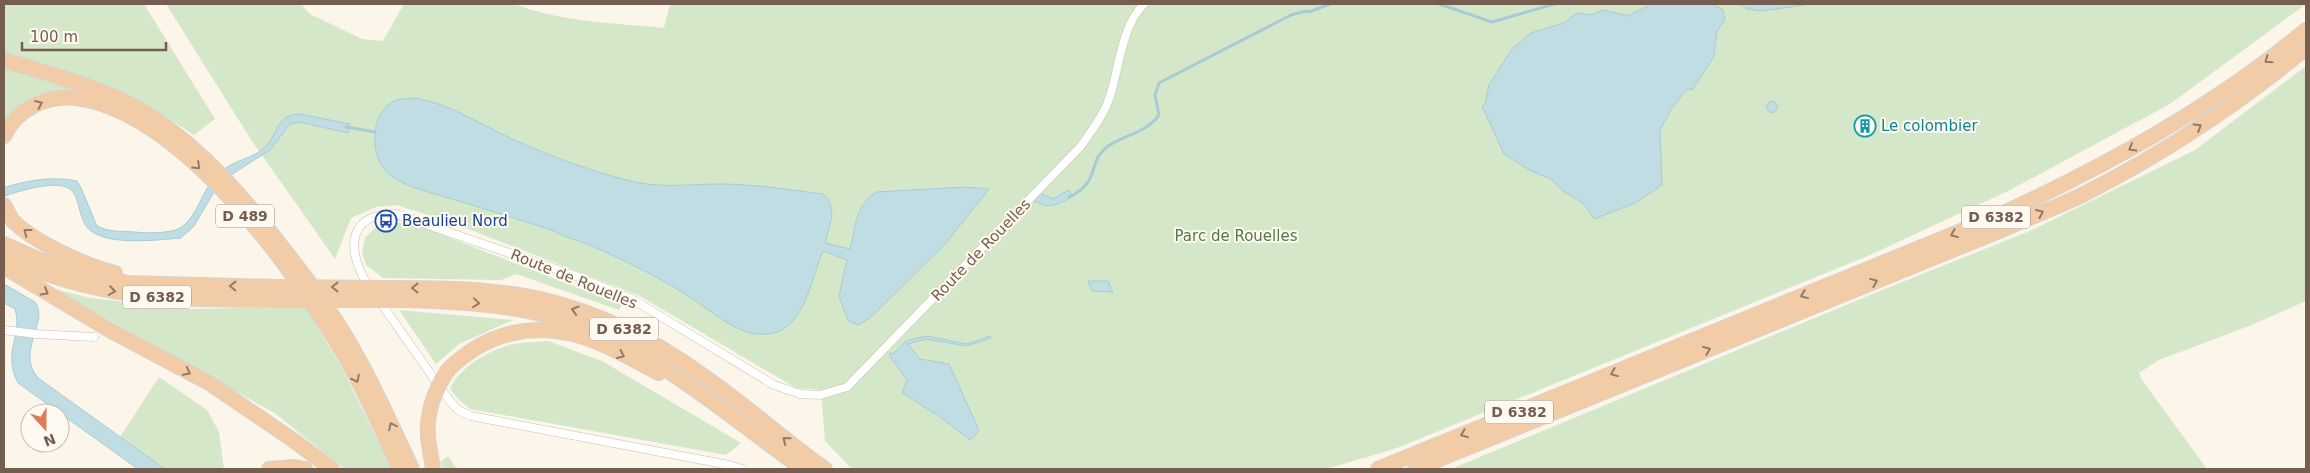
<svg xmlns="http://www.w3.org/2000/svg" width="2310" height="473" font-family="'DejaVu Sans',sans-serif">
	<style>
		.green { fill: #d4e8c9 }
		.water { fill: #c0dde4; stroke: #a7ccd5 }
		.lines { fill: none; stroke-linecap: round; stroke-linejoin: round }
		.stream { stroke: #a7ccd5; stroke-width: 3 }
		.minor-casing { stroke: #cdbeb1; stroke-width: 9 }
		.trunk-casing { stroke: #d8d2ce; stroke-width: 16 }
		.minor { stroke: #fff; stroke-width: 8 }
		.trunk { stroke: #f2cca7; stroke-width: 14 }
		.trunk-bridge-casing { stroke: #d8d2ce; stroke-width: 16; stroke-linecap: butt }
		.trunk-bridge { stroke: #f2cca7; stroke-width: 14 }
		.oneway { stroke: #947a65 }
		.labels { text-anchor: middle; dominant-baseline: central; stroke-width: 4; stroke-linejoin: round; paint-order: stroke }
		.shield { fill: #fef9f1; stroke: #9e8c80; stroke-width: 1 }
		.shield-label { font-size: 14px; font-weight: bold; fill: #755e4f }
		.culture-label { font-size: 15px; fill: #0d838f; stroke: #fef9f1; text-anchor: start }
		.transit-label { font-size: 15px; fill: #164399; stroke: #fef9f1; text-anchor: start }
		.park-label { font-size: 15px; fill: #547948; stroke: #fef9f1 }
		.street-label { font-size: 15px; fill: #755e4f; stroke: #fef9f1 }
	</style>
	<rect width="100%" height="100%" fill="#fbf5ea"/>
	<!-- green -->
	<path class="green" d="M 4,4 L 144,4 L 215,119 L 194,135 L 157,111 L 102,84 L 4,52 Z
		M 166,4 L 301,4 L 310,14 L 362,39 L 383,41 L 404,4 L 514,4 C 561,22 614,23 664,28 L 670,4 L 2306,4 L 2170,104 L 2010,190 L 1870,255 L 1397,448 L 1326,469 L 852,469 L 825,441 L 821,390 L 796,388 L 638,295 L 450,222 L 396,205 L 376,207 L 351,218 L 335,259 L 250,138 Z
		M 4,66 L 85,91 C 47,88 30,92 4,122 Z
		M 2306,66 L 2306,301 L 2249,326 L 2159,360 L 2139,373 L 2142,380 L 2207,469 L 1451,469 L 1882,290 L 2030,231 L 2195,150 Z
		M 393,223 L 412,223 L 622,305 L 619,310 L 516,274 L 501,280 L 383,278 L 366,265 L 362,251 L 365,238 L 376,227 Z
		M 51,288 L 90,298 L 187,309 L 306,307 L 343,370 L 392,469 L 344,469 L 276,414 Z
		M 399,310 L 513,320 L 459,344 L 436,364 Z
		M 548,341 L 602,361 L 741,443 L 726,455 L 470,409 L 457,398 L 450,388 C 460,367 487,352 509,345 C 521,342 536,342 548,341 Z
		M 159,377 L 207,410 L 219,432 L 224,469 L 166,469 L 120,437 Z
		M 448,456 L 457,469 L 443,469 L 440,462 Z"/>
	<!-- water -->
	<path class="water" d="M 1649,4 L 1713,4 L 1723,10 L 1725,20 L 1717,31 L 1714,56 L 1693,89 L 1686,90 L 1672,108 L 1660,130 L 1662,185 L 1635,203 L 1594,219 L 1584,204 L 1563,191 L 1551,179 L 1531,171 L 1504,154 L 1482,106 L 1485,104 L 1489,85 L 1512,49 L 1531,33 L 1564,23 L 1577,13 L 1591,15 L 1603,10 L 1629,16 C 1635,10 1646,9 1649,4 Z
		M 1739,4 L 1811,4 L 1762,11 L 1747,9 Z
		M 415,98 C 455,105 489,130 526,145 C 558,159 592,171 626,180 C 658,189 689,184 721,184 C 755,184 790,190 823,194 C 839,208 829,226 825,243 L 850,249 C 857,225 853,209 876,192 L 966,187 L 989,189 L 945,244 L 872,316 L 859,325 L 848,321 L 839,296 L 847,260 L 823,251 C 813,274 805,323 777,332 C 768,335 756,335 747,332 C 723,324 704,305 682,292 C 653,274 621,259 590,245 C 577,240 564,237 551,230 C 518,219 485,209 452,199 C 433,193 408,188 391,176 C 370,160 368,117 392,102 C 399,98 407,99 415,98 Z
		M1766.5 107a5.5 5.5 0 1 1 11 0a5.5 5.5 0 1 1-11 0Z
		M 300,114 L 350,124 L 348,133 L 300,122 L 290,124 L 270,150 L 234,173 L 214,192 L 194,226 L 181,238 C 157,240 115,245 94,233 C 86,229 82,219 80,211 C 78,204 76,194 71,190 C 58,178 18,192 4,196 L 4,188 L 6,187 C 30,180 53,176 77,181 L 81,188 L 97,226 C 108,232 121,231 134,232 C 146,233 169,234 180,228 C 195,219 200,198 210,184 C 215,179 221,173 226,168 C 238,159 253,159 266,146 C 279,132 276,115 300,114 Z
		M 1069,190 L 1072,197 C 1055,206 1047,210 1031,199 L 1038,192 L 1053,199 Z
		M 1088,281 L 1108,281 L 1113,292 L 1092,291 Z
		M 4,284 L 35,302 C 50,322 15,351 38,378 L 165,469 L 138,469 L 18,383 C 2,353 23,335 15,309 L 4,303 Z
		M 926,336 L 967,344 L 990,336 L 991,338 L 967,346 L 926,339 L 908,344 L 920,359 L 949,364 L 978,428 L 979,431 L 970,440 L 939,416 L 902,393 L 907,380 L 889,355 L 890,353 L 893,354 L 906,341 Z"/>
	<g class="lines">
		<!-- stream -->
		<path class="stream" d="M 1439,4 L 1492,22 L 1554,4
			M 346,127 L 375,132
			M 1069,197 C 1102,181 1087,161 1107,147 C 1124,135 1146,133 1159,115 L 1155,95 L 1159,83 L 1291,15 L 1306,11 L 1309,12 L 1330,4"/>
		<!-- minor casing -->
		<g class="minor-casing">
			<path id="minor" d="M 371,290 C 348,257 342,213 396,214 L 573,275 L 632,299 L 774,385 L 800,394 L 820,395 L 847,387 L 1081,146 C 1092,130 1104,115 1110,96 C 1120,66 1121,27 1144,4
				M 378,299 L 449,400 L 458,410 L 471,416 L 729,465 L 742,469
				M 4,330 L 36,334 L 94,337"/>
		</g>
		<!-- trunk casing -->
		<g class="trunk-casing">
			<path id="trunk" d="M 4,60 C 49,74 97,86 139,109 C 186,136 224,176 259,218 C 285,250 311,283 334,318 C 365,365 388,418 412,469
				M 4,136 C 16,109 47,95 76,98 C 183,112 297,272 347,360 C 367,395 383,433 400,469
				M 4,205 C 7,210 10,217 14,222 C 36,243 86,266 115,273
				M 4,244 L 40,260 L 127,283 L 278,287
				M 4,255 C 95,303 187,299 287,300
				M 4,267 L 111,331 L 209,383 L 293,440 L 332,469
				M 384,288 C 427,288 470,288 512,294 C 582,304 649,336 705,377 C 747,406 784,440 825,469
				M 392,300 C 480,301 557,307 636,349 C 649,356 662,366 674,375 C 718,404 759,438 803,469
				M 448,370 C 485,333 533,321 583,337 C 609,345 635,361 659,373
				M 428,438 L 433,469
				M 269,469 L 294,467 L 305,469
				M 1378,469 L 1993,218 C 2104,167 2212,108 2306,30
				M 1415,469 L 2004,229 C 2030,217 2058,207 2084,194 C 2163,154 2238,104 2306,48"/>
		</g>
		<!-- minor -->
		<use href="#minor" class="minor"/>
		<!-- trunk -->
		<use href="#trunk" class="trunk"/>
		<!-- trunk-bridge casing -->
		<g class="trunk-bridge-casing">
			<path id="trunk-bridge" d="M 278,287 L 384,288
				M 287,300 L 392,300
				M 428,438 C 426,412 434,391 448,370"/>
		</g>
		<!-- trunk-bridge -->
		<use href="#trunk-bridge" class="trunk-bridge"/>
	</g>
	<!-- one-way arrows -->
	<defs><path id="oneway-chevron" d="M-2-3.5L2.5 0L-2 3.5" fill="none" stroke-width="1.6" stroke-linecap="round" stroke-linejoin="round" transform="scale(1.25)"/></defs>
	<g class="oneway">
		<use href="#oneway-chevron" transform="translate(2268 60) rotate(145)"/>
		<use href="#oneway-chevron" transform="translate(39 104) rotate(-24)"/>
		<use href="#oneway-chevron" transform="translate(2198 127) rotate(-32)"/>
		<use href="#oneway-chevron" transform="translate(2132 148) rotate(150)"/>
		<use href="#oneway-chevron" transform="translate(197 166) rotate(43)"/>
		<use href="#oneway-chevron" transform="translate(2040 213) rotate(-24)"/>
		<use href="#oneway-chevron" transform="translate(27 232) rotate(-142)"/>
		<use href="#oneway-chevron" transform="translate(1954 234) rotate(158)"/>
		<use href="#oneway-chevron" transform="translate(1874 282) rotate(-22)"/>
		<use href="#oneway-chevron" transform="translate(233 286) rotate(-179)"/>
		<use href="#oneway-chevron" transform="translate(335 287) rotate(-180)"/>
		<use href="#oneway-chevron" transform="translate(415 288) rotate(-180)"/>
		<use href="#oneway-chevron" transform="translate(112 291) rotate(9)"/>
		<use href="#oneway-chevron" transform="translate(45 292) rotate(30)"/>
		<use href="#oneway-chevron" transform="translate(1804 295) rotate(158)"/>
		<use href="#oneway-chevron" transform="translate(476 303) rotate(6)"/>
		<use href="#oneway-chevron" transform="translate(575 310) rotate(-163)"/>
		<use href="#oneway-chevron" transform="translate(1707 350) rotate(-22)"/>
		<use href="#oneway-chevron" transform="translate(621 355) rotate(25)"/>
		<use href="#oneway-chevron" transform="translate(187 372) rotate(28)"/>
		<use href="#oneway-chevron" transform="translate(1614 373) rotate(158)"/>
		<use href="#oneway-chevron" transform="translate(356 379) rotate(64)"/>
		<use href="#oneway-chevron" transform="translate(392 426) rotate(-116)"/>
		<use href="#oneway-chevron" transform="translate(1464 434) rotate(158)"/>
		<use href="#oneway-chevron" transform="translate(786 440) rotate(-141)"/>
	</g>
	<!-- icons -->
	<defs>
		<g id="building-ring" transform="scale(1.125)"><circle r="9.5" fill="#fef9f1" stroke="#0f9aa8" stroke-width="1.5"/><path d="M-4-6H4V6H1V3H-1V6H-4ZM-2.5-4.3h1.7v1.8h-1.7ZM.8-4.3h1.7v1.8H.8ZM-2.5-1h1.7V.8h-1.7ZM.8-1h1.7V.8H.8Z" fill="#0f9aa8"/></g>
		<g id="bus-ring" transform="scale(1.125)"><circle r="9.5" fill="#fef9f1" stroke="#1a4fb4" stroke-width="1.5"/><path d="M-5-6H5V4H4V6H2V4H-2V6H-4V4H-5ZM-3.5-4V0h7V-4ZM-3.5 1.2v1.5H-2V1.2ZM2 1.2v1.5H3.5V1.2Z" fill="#1a4fb4"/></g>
	</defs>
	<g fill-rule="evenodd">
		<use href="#building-ring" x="1865" y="126"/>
		<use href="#bus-ring" x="386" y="221"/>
	</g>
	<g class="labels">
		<!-- shield labels -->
		<g class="shield">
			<rect x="216" y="204.5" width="58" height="23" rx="4"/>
			<rect x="1962" y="205.5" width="68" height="23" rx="4"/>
			<rect x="123" y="285.5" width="68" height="23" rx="4"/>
			<rect x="590" y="317.5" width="68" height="23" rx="4"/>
			<rect x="1485" y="400.5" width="68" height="23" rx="4"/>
		</g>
		<g class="shield-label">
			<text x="245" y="216">D 489</text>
			<text x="1996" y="217">D 6382</text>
			<text x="157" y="297">D 6382</text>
			<text x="624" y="329">D 6382</text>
			<text x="1519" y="412">D 6382</text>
		</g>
		<!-- culture labels -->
		<g class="culture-label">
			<text x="1881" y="126">Le colombier</text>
		</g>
		<!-- transit labels -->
		<g class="transit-label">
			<text x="402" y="221">Beaulieu Nord</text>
		</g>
		<!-- park labels -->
		<g class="park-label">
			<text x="1236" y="236">Parc de Rouelles</text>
		</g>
		<!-- street labels -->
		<g class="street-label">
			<text transform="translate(981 250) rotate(-46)">Route de Rouelles</text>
			<text transform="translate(574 279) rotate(22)">Route de Rouelles</text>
		</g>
	</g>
	<!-- border -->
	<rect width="2310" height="473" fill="none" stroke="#755e4f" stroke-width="10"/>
	<!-- north arrow -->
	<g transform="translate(45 428) rotate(159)"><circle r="24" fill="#fef9f1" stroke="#c7bbb0"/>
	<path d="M0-4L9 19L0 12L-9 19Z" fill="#db7c59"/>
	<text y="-8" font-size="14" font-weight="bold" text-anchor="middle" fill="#755e4f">N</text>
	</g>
	<!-- scale -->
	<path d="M22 42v8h144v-8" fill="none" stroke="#755e4f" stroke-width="2.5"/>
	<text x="30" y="42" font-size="15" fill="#755e4f" stroke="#fef9f1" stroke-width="4" paint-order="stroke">100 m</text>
</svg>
